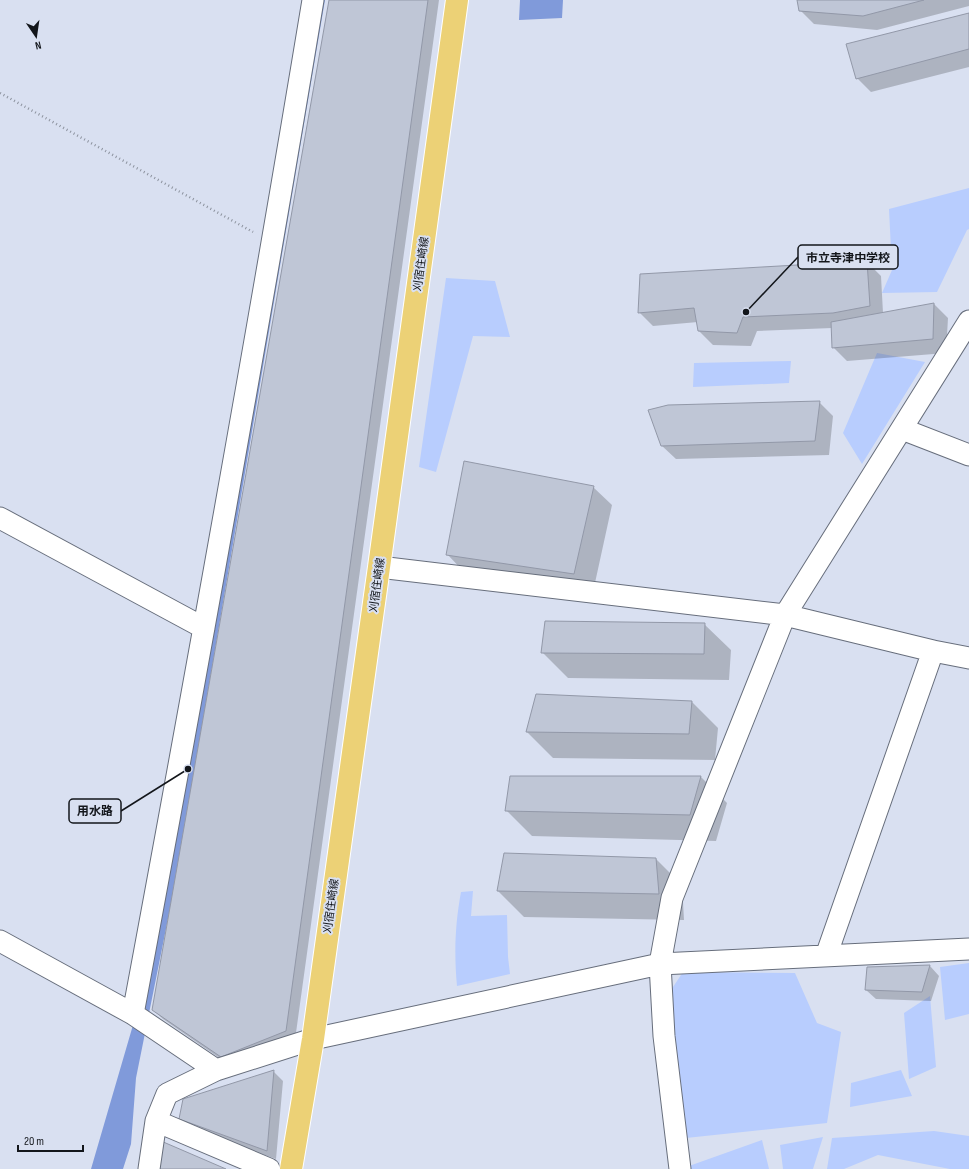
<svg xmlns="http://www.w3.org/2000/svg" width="969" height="1169" font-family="'Sofia Sans Condensed','Noto Sans JP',sans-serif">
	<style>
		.green { fill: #b8cdfe }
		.water { fill: #809ada }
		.shadow { fill: #0003 }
		.building { fill: #bfc6d6; stroke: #9298a8 }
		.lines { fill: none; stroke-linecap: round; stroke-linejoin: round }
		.minor-casing { stroke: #676e7c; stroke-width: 23 }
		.major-casing { stroke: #fff; stroke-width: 24 }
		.path { stroke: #8d939f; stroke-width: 2.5; stroke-dasharray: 1 3; stroke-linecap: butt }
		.minor { stroke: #fff; stroke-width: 21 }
		.major { stroke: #ecd176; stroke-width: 22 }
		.labels { text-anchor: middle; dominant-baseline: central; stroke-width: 4; stroke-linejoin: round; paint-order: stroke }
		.street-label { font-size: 11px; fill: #13161b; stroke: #d9e0f1 }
		.leader { fill: none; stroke: #13161b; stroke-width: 1.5 }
		.callout-dot { fill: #13161b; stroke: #d9e0f1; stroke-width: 1.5 }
		.callout { fill: #d9e0f1; stroke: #13161b; stroke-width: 1.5 }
		.callout-label { font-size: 12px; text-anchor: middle; font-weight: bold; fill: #13161b }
	</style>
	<rect width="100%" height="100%" fill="#d9e0f1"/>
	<!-- green -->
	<path class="green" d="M 969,188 L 969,229 L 967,230 L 937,292 L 882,293 L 892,270 L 889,209 Z
		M 446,278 L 495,281 L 510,337 L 473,336 L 436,472 L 419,467 Z
		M 877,353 L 925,362 L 862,464 L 843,433 Z
		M 791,361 L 789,383 L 693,387 L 694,363 Z
		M 473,891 L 471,916 L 507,915 L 508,957 L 510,974 L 457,986 C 454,953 455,925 461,892 Z
		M 969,963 L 969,1014 L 945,1020 L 940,967 Z
		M 683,972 L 795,973 L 817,1023 L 841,1032 L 827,1123 L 686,1138 L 669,993 Z
		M 930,996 L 936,1067 L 909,1079 L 904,1013 Z
		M 901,1070 L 912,1096 L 850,1107 L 851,1083 Z
		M 934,1131 L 969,1136 L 969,1169 L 950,1169 L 878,1155 L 844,1169 L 827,1169 L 832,1138 Z
		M 823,1137 L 813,1169 L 783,1169 L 780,1145 Z
		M 762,1140 L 769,1169 L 690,1169 L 689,1166 Z"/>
	<!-- water -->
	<path class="water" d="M 317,0 L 325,0 L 213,662 L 174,889 L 136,1078 L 131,1144 L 123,1169 L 91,1169 L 133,1025 Z
		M 520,0 L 563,0 L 562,18 L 519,20 Z"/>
	<!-- shadow -->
	<path class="shadow" d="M 330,0 L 439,0 L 295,1040 L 231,1066 L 163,1019 L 153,1010 Z
		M 798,0 L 969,0 L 969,6 L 877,30 L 814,24 L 800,10 Z
		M 969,14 L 969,67 L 871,92 L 857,78 Z
		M 867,262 L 881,276 L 883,313 L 934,304 L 948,318 L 946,353 L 847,361 L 833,347 L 832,328 L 757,331 L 751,346 L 713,345 L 699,331 L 698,322 L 653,326 L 639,312 Z
		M 819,402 L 833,416 L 829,455 L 676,459 L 661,445 Z
		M 593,487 L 612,505 L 593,592 L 465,573 L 447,554 Z
		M 704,624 L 731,650 L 729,680 L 568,678 L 542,652 Z
		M 536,695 L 692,702 L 718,728 L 715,760 L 553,758 L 527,732 Z
		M 701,777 L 727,803 L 716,841 L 532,836 L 506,810 Z
		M 656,859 L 682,885 L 684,920 L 524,917 L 498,891 Z
		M 930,966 L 939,976 L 931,1001 L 876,999 L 866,990 Z
		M 274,1072 L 283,1081 L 276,1159 L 189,1128 L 180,1119 Z"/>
	<!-- building -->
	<path class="building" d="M 329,0 L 428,0 L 286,1031 L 221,1057 L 152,1010 Z
		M 797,0 L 924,0 L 863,16 L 799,11 Z
		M 969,13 L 969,49 L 856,79 L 846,44 Z
		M 867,261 L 870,306 L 833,313 L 743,317 L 737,333 L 698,331 L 694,308 L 638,313 L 640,274 Z
		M 934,303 L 933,339 L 832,348 L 831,322 Z
		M 820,401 L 815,441 L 661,446 L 648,410 L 668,405 Z
		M 464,461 L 594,486 L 574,574 L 446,555 Z
		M 545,621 L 705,623 L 704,654 L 541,653 Z
		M 536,694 L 692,701 L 689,734 L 526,732 Z
		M 510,776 L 701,776 L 690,815 L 505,811 Z
		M 504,853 L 656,858 L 659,894 L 497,891 Z
		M 930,965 L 922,992 L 865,990 L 867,967 Z
		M 274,1070 L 267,1151 L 179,1119 L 183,1099 Z
		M 161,1141 L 226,1169 L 157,1169 Z"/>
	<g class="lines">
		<!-- minor casing -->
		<g class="minor-casing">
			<path id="minor" d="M 902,429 L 969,455
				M 0,518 L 204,628
				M 379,567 L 785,615 L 933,651 L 826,956
				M 933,651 L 969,658
				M 0,941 L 133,1014 L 216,1070
				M 133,1014 C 196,676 257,339 313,0
				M 156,1121 L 269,1169
				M 149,1169 L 156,1121 L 167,1094 L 216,1070 L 313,1039 L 660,964 L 969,949
				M 680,1169 L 664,1036 L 660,964 L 672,898 L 785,615 L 969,321"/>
		</g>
		<!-- major casing -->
		<g class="major-casing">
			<path id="major" d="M 291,1169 L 313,1039 L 379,567 L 457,0"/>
		</g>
		<!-- path -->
		<path class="path" d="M 0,93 L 253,232"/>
		<!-- minor -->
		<use href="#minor" class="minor"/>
		<!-- major -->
		<use href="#major" class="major"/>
	</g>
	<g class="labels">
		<!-- street labels -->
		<g class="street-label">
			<text transform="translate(421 264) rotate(-82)">刈宿住崎線</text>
			<text transform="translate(377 585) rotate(-82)">刈宿住崎線</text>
			<text transform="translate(331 906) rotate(-82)">刈宿住崎線</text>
		</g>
	</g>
	<!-- callouts -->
	<path class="leader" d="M746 312L798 257M188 769L121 811"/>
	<g class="callout-dot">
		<circle cx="746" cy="312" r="4"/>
		<circle cx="188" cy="769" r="4"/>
	</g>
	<g class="callout">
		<rect x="798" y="245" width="100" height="24" rx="4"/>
		<rect x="69" y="799" width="52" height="24" rx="4"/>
	</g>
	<g class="callout-label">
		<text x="848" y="262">市立寺津中学校</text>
		<text x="95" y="815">用水路</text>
	</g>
	<!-- north arrow -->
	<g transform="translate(36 36) rotate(167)" stroke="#d9e0f1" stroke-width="3" paint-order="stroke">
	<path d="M0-3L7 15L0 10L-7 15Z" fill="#13161b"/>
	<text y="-6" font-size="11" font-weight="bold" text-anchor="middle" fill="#13161b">N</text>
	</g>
	<!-- scale -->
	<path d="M18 1145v6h65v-6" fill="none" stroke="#13161b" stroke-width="2"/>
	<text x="24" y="1145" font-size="12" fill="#13161b" stroke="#d9e0f1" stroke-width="3" paint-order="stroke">20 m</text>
</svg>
